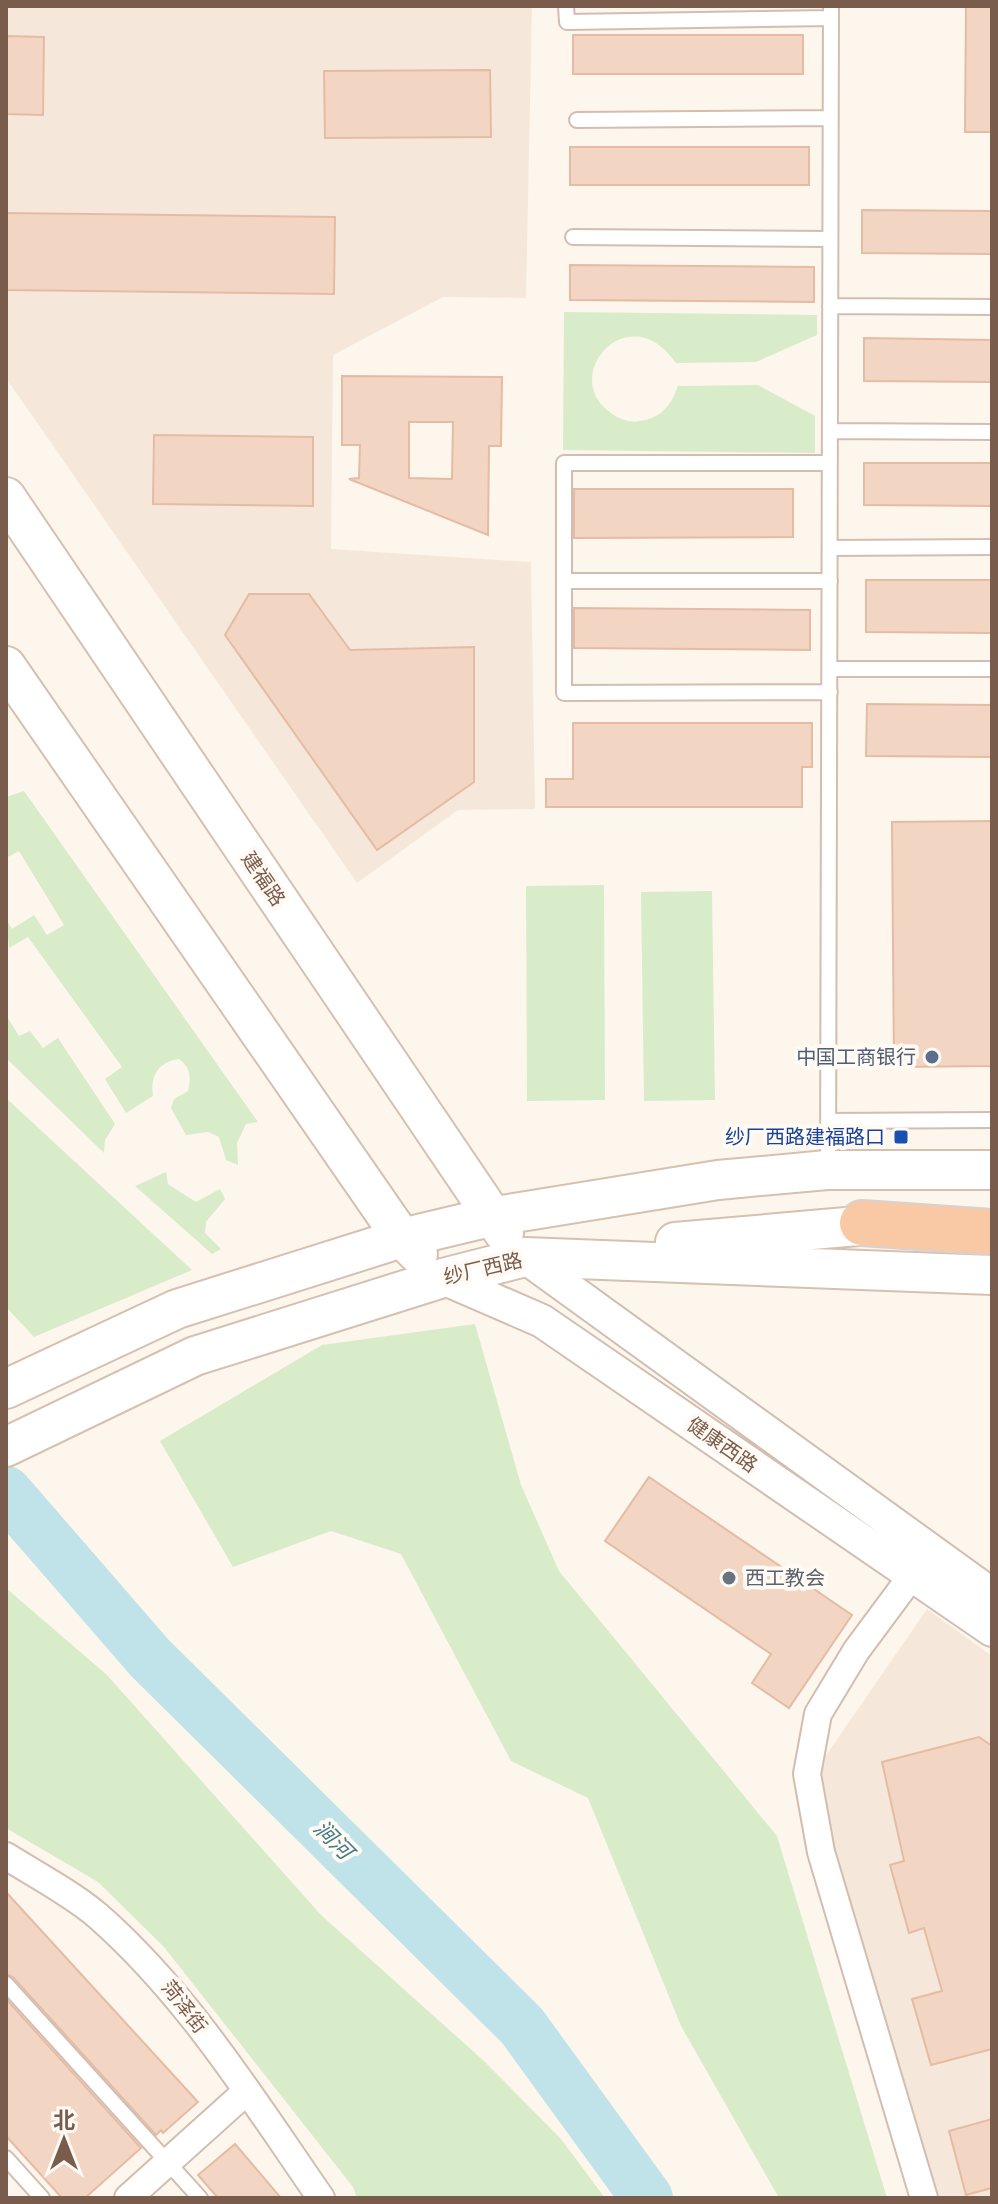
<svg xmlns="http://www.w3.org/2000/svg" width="998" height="2204" font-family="'Nunito Sans','Noto Sans SC',sans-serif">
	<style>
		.residential { fill: #f5e8da }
		.green { fill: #d8ecc9 }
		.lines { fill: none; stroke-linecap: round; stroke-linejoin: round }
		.river { stroke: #bfe3e8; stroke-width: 52 }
		.building { fill: #f3d5c3; stroke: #e6bba3; stroke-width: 2; fill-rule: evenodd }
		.service-casing { stroke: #d1beb0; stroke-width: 18 }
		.minor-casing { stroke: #d1beb0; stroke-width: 30 }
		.tertiary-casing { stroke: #d1beb0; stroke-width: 36 }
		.secondary-casing { stroke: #d6c0b0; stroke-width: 42 }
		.trunk-casing { stroke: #dad1cd; stroke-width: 48 }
		.service { stroke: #fff; stroke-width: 14 }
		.minor { stroke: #fff; stroke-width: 26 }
		.tertiary { stroke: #fff; stroke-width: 32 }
		.secondary { stroke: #fff; stroke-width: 38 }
		.trunk { stroke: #f9c8a4; stroke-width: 44 }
		.service-dot { fill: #5c6f8a; stroke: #fffaf3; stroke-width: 3 }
		.transit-dot { fill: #1a4fb4; stroke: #fffaf3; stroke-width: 3 }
		.worship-dot { fill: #6b7280; stroke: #fffaf3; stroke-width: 3 }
		.labels { text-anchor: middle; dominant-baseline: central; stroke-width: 8; stroke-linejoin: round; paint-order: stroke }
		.street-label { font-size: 20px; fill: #7a5c4d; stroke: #fffaf3 }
		.service-label { font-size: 20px; fill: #4e5e75; stroke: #fffaf3; text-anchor: end }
		.transit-label { font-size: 20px; fill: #164399; stroke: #fffaf3; text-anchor: end }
		.worship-label { font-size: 20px; fill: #5b616d; stroke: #fffaf3; text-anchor: start }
		.water-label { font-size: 22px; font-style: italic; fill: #437c86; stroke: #fffaf3 }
	</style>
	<rect width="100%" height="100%" fill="#fdf6ec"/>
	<!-- residential -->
	<path class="residential" d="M 6,6 L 532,6 L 526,298 L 443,297 L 333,355 L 331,549 L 531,562 L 535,809 L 458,810 L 357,883 L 6,378 Z
		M 927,1609 L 992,1656 L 992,2198 L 934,2198 L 845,1907 L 818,1767 Z"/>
	<!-- green -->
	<path class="green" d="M 564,312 L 817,315 L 817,335 L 756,362 L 676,363 C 628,294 558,377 611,413 C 619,419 629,423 639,421 C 661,419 671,405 678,386 L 758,385 L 815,416 L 815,453 L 563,450 Z
		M 24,791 L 258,1122 L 246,1124 L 237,1143 L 238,1165 L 226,1160 L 219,1137 L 208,1132 L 186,1135 L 171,1108 L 174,1099 L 188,1091 C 191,1077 191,1068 179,1059 C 158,1062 150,1076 153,1096 L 126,1113 L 105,1079 L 122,1067 L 28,937 L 9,948 L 6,919 L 12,929 L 34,915 L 47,935 L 64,925 L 19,851 L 6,858 L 6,797 Z
		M 604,885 L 605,1100 L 527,1101 L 526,886 Z
		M 712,891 L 715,1100 L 644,1101 L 641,892 Z
		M 6,1015 L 19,1036 L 30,1031 L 43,1048 L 58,1038 L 115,1124 L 105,1140 L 104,1153 L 6,1058 Z
		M 6,1098 L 192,1270 L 34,1337 L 6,1307 Z
		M 166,1172 L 168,1184 L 196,1202 L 220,1189 L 225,1199 L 206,1222 L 205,1233 L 221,1249 L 212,1254 L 135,1186 Z
		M 475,1324 L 521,1485 L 559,1571 L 777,1836 L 887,2198 L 779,2198 L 681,2026 L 588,1798 L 511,1761 L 401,1554 L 331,1531 L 233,1567 L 160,1441 L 322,1345 Z
		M 6,1588 L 107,1675 L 321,1915 L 484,2061 L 561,2139 L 605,2198 L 357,2198 L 353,2187 L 164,1947 L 98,1882 L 6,1828 Z"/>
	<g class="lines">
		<!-- river -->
		<path class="river" d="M 6,1492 L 150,1658 L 522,2026 L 647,2198"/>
	</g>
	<!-- building -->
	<path class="building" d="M 966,6 L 992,6 L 992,132 L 965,132 Z
		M 573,35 L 803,35 L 803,74 L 573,74 Z
		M 6,36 L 44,37 L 43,115 L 6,114 Z
		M 490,70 L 491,137 L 325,138 L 324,71 Z
		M 570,147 L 809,147 L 809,185 L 570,185 Z
		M 862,210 L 992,211 L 992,254 L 862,253 Z
		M 6,213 L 335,217 L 334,294 L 6,290 Z
		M 570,265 L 814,267 L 814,302 L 570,300 Z
		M 864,338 L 992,340 L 992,382 L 864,381 Z
		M 342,376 L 502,377 L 501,446 L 489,446 L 488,535 L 349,479 L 359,478 L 360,445 L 342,445 ZM 409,422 L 453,422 L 452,479 L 409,478 Z
		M 154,435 L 313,437 L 313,506 L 153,504 Z
		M 864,463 L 992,463 L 992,506 L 864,505 Z
		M 574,489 L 793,489 L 793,537 L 574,538 Z
		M 866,580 L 992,580 L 992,633 L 866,632 Z
		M 249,594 L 309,594 L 350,650 L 474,647 L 474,782 L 377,850 L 225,635 Z
		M 574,608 L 810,610 L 810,650 L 574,648 Z
		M 867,704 L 992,705 L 992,757 L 866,756 Z
		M 573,723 L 812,723 L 812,767 L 802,767 L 802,807 L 546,807 L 546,779 L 573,779 Z
		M 992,821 L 992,1066 L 894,1067 L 892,822 Z
		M 649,1477 L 852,1615 L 789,1708 L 752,1683 L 771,1654 L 605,1541 Z
		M 979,1737 L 992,1746 L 992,2049 L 931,2065 L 912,1999 L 942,1991 L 924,1928 L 909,1933 L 890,1865 L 904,1861 L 882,1762 Z
		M 6,1892 L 198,2102 L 163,2133 L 161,2130 L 156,2135 L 13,1977 L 6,1974 Z
		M 6,1999 L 141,2148 L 85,2198 L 62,2198 L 6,2136 Z
		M 992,2119 L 992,2188 L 966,2195 L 949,2131 Z
		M 235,2144 L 281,2198 L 218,2198 L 198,2175 Z"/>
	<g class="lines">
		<!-- service casing -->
		<g class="service-casing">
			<path id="service" d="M 566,6 L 567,22 L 830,18
				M 577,120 L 830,118
				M 573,237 L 830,239
				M 830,306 L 992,307
				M 830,431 L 992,432
				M 830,463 L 564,463 L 564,693 L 830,692
				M 830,548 L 992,547
				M 564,581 L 830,581
				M 830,669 L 992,669
				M 829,1121 L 992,1120
				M 828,1170 L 831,6
				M 6,1984 L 200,2198
				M 6,2158 L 42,2198"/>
		</g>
		<!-- minor casing -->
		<g class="minor-casing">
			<path id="minor" d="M 922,1562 L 856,1651 L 818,1714 L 807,1774 L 821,1852 L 924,2198
				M 6,1856 C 36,1875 71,1893 98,1916 C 188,1995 253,2100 321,2198
				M 128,2198 L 247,2091"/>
		</g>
		<!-- tertiary casing -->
		<g class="tertiary-casing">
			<path id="tertiary" d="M 525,1257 L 992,1595
				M 443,1278 L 542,1321 L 992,1630"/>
		</g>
		<!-- secondary casing -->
		<g class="secondary-casing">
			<path id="secondary" d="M 6,497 L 504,1233
				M 6,666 L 402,1238 L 418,1254
				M 675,1242 L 892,1223
				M 6,1389 L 177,1309 L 402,1238 L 490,1217 L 718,1180 L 827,1170 L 992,1170
				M 6,1447 L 195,1356 L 443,1278 L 525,1257 L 992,1275"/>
		</g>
		<!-- trunk casing -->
		<g class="trunk-casing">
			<path id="trunk" d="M 862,1223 L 992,1232"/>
		</g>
		<!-- service -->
		<use href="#service" class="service"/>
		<!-- minor -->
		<use href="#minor" class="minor"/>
		<!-- tertiary -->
		<use href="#tertiary" class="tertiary"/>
		<!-- secondary -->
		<use href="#secondary" class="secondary"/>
		<!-- trunk -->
		<use href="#trunk" class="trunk"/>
	</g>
	<!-- markers -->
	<circle class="service-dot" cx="932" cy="1057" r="8"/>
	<rect class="transit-dot" x="893" y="1129" width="16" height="16" rx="4"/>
	<circle class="worship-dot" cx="729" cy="1578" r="8"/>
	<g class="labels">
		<!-- street labels -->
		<g class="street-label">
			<text transform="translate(263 879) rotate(56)">建福路</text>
			<text transform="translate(483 1269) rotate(-13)">纱厂西路</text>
			<text transform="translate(722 1445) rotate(35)">健康西路</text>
			<text transform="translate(184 2007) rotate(52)">菏泽街</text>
		</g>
		<!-- service labels -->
		<g class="service-label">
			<text x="916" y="1057">中国工商银行</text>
		</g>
		<!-- transit labels -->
		<g class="transit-label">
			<text x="885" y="1137">纱厂西路建福路口</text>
		</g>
		<!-- worship labels -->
		<g class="worship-label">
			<text x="745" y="1578">西工教会</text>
		</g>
		<!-- water labels -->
		<g class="water-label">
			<text transform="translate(333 1840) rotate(45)">涧河</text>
		</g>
	</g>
	<!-- border -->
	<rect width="998" height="2204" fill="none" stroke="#7a5c4d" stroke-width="16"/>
	<!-- north arrow -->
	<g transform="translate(64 2140)" stroke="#fffaf3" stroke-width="6" paint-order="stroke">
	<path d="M0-6L14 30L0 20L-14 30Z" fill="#7a5c4d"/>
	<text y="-12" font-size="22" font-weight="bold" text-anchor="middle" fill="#7a5c4d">北</text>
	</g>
</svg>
